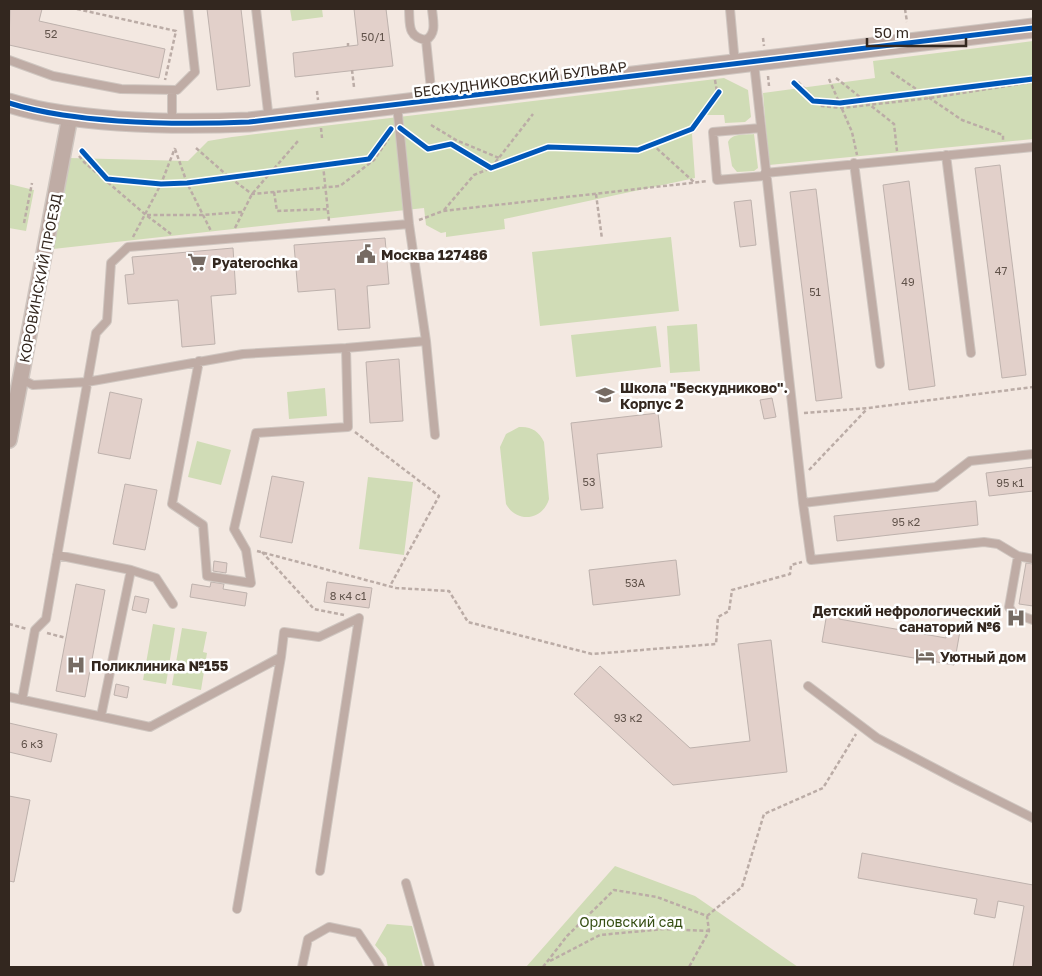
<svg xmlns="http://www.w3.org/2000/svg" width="1042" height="976" font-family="'Golos Text',sans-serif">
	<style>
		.green { fill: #d0dcb6 }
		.building { fill: #e2d0ca; stroke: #beb2ad }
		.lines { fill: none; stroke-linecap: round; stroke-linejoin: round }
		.service-casing { stroke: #cfc6c0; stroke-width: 10 }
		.minor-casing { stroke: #cfc6c0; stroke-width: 18 }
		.tertiary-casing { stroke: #cfc6c0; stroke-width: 21 }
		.path { stroke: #bbaca6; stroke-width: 2.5; stroke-dasharray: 4 2.5; stroke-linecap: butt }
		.service { stroke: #bfaca5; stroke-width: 8 }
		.minor { stroke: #bfaca5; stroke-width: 15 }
		.tertiary { stroke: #bfaca5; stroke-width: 19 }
		.cycleway-casing { stroke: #fff; stroke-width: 8 }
		.cycleway { stroke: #0057b8; stroke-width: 5 }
		.labels { text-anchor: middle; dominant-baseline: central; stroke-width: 5; stroke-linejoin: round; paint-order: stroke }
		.number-label { font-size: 11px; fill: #60524a }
		.street-label { font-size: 14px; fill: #33271f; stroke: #fff }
		.poi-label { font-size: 14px; font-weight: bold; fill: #33271f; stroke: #fff; text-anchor: start }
		.park-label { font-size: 14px; fill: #364e13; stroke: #fff }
	</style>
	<rect width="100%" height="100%" fill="#f3e8e1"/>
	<!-- green -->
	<path class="green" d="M 290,9 L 322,9 L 323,17 L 292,21 Z
		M 1033,41 L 1033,139 L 769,165 L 763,93 L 875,78 L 873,61 Z
		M 724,78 L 748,90 L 751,117 L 745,122 L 725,123 L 724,115 L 706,115 L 692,134 L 695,178 L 504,219 L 505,229 L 446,237 L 446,232 L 441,233 L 426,225 L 424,208 L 53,249 L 70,158 L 188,161 L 208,141 L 232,137 Z
		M 754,134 L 758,168 L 754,171 L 737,172 L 732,166 L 728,142 C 732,133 745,135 754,134 Z
		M 9,184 L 34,190 L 26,231 L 9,228 Z
		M 671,237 L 679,311 L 540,326 L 532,252 Z
		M 697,324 L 700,371 L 670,373 L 667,326 Z
		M 656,326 L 661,367 L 576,377 L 571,335 Z
		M 325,388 L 327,416 L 289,419 L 287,392 Z
		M 519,427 C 531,426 539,431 544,442 L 549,499 C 543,520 517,524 506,504 L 500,447 L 506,434 Z
		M 197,441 L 231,450 L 221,485 L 188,477 Z
		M 368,477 L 413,482 L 404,555 L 359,549 Z
		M 153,624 L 175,628 L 166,684 L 143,680 Z
		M 182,628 L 207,632 L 203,652 L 207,653 L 201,690 L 172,685 Z
		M 615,866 L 695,896 L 798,967 L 526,967 Z
		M 387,924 L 412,926 L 423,967 L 388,967 L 386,958 L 375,945 Z"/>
	<!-- building -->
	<path class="building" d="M 10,9 L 42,9 L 39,21 L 165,49 L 159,78 L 9,45 Z
		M 207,9 L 241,9 L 250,86 L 217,90 Z
		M 354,9 L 386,9 L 393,66 L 295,77 L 293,53 L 358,45 Z
		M 1000,165 L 1026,375 L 1002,378 L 975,168 Z
		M 909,181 L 935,386 L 909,390 L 883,185 Z
		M 816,189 L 842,398 L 816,401 L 790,192 Z
		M 751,200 L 756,245 L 740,247 L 734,202 Z
		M 385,238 L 389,284 L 367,286 L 370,328 L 338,330 L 335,289 L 298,292 L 294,245 Z
		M 233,248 L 236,294 L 211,296 L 215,344 L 182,347 L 178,300 L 128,304 L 125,275 L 134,274 L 132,257 Z
		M 399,359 L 403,421 L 370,423 L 366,362 Z
		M 110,392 L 142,399 L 130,459 L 98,453 Z
		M 772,398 L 776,417 L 764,419 L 760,400 Z
		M 658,413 L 662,447 L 597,454 L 603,508 L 581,510 L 571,423 Z
		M 1033,467 L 1033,491 L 989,496 L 986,473 Z
		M 272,476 L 304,482 L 292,543 L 260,537 Z
		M 125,484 L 157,490 L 145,550 L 113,544 Z
		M 976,501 L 978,525 L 837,541 L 834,516 Z
		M 676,560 L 680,595 L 593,605 L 589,570 Z
		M 214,561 L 227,563 L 226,573 L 213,571 Z
		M 1026,563 L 1033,564 L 1033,606 L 1019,604 Z
		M 211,582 L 224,584 L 223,589 L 247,593 L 245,606 L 190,597 L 192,584 L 210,587 Z
		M 327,582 L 372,588 L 369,608 L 324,602 Z
		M 76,584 L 105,590 L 85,697 L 56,691 Z
		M 135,596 L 149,599 L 146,613 L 132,610 Z
		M 828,607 L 841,609 L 839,619 L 946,638 L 947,629 L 960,631 L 954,665 L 822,642 Z
		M 771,640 L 787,772 L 673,785 L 574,694 L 600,666 L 690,748 L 750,741 L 738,644 Z
		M 116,684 L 129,687 L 127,698 L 114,695 Z
		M 9,723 L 57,734 L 51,762 L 9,752 Z
		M 9,796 L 30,800 L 14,882 L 9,881 Z
		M 862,853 L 1033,885 L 1033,967 L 1013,967 L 1024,906 L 998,901 L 995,918 L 974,914 L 977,899 L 858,878 Z"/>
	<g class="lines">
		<!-- service casing -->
		<g class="service-casing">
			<path id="service" d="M 256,9 L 269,120
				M 409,9 C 410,24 407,37 426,40
				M 432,9 C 433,21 437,33 426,40 L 432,99
				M 730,9 L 735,64
				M 9,60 L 53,76 L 121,89 L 177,90 L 195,72 L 188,9
				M 754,63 L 803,503
				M 172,91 L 172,123
				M 761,128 L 713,132 L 717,180 L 765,176
				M 946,155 L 971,353
				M 854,163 L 880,364
				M 765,173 L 1033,147
				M 426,341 L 435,435
				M 199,361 L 172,504 L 203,525 L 207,576 L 251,583 L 246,550 L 234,529 L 256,433 L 348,427 L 346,348
				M 21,379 L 33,385 L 87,382 L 243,354 L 346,348 L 426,341 L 409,224 L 397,105
				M 57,555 L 131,570 L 156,578 L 173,604
				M 1018,556 L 998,544 L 984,542 L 811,560 L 803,503 L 936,487 L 970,461 L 1033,454
				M 1033,559 L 1018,556 L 1009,607 L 1013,613 L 1033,620
				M 808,686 L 877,738 L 957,780 L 1033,818
				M 9,697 L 150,727 L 281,657 L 284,632 L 319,637 L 359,618
				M 22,700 L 35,630 L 46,619 L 96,333 L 107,321 L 111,263 L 128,247 L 409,224
				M 101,716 L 131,570
				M 320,871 L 359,618
				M 406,883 L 430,967
				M 237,909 L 281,657
				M 302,967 L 308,939 L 329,927 L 358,933 L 376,960 L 380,967"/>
		</g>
		<!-- minor casing -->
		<g class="minor-casing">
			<path id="minor" d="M 9,440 L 70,116"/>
		</g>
		<!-- tertiary casing -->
		<g class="tertiary-casing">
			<path id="tertiary" d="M 9,103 C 44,114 81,118 118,121 C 162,124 205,124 249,122 L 1033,28"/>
		</g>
		<!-- path -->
		<path class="path" d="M 77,9 L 176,31 L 165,80
			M 905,9 L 907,22
			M 763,38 L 764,46
			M 348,43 L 348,46
			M 352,70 L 354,87
			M 891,72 L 962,120 L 1003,135 L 1003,142
			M 768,76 L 769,86
			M 836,78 L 894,124 L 897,151
			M 829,79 L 852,132 L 857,155
			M 715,80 L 717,92
			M 798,82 L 822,106 L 842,108 L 930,98 L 1033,82
			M 317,91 L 318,100
			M 431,125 L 456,140 L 499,158
			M 321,128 L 322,138
			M 652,144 L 695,183
			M 196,148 L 229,177 L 252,194 L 340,186 L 374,160 L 389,138
			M 175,149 L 187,183 L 211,231
			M 79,156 L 84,162 L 146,215 L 171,234
			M 323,165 L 329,221
			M 274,192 L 277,211 L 327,209
			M 596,194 L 602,239
			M 444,210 L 474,175 L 491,168 L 533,114
			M 147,215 L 202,215 L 242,212
			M 419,220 L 443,211 L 708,181
			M 24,223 L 32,183
			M 235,228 L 252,194 L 298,141
			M 133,237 L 161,184 L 175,148
			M 804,413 L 868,408 L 1033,387
			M 355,432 L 439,496 L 390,586
			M 809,470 L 867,409
			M 257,551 L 396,588 L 449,591 L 468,622 L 592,654 L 716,644 L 718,617 L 729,611 L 732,590 L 790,574 L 791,565 L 802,562
			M 262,552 L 314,609 L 344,615
			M 9,624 L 27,629
			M 47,633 L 66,638
			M 707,916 L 742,887 L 764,814 L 823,788 L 856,734
			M 550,961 L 600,935 L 664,929 L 709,931
			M 543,967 L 567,936 L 614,890 L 657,897 L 707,916 L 709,931 L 689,967"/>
		<!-- service -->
		<use href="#service" class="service"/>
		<!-- minor -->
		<use href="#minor" class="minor"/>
		<!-- tertiary -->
		<use href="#tertiary" class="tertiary"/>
		<!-- cycleway casing -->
		<g class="cycleway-casing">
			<path id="cycleway" d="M 794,83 L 813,101 L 840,103 L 1033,79
				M 9,103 C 44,114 81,118 118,121 C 162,124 205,124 249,122 L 1033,28
				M 400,128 L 428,149 L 451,144 L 491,168 L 548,147 L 638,150 L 692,129 L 719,92
				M 82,151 L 107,179 L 161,184 L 187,183 L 369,159 L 391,129"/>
		</g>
		<!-- cycleway -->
		<use href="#cycleway" class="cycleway"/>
	</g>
	<!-- icons -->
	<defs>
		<g id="civic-bare" transform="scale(1.5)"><path d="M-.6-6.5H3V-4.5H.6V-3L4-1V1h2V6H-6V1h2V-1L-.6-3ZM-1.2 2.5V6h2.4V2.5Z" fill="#766b63" stroke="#fff" stroke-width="2.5" paint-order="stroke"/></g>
		<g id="supermarket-bare" transform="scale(1.5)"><path d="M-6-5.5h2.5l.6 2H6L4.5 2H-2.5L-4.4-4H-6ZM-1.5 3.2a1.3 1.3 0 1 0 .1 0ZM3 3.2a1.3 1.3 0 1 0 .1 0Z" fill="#766b63" stroke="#fff" stroke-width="2.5" paint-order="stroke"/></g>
		<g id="school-bare" transform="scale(1.5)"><path d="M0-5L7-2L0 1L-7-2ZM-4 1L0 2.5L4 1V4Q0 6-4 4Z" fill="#766b63" stroke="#fff" stroke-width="2.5" paint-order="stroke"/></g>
		<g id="hospital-bare" transform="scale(1.5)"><path d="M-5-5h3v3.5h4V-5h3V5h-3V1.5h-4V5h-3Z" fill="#766b63" stroke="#fff" stroke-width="2.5" paint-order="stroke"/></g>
		<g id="hotel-bare" transform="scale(1.5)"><path d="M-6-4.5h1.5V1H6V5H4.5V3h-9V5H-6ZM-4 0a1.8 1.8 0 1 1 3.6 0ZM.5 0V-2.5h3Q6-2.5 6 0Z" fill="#766b63" stroke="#fff" stroke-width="2.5" paint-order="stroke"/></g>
	</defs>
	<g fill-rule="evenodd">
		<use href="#civic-bare" x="366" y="254"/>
		<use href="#supermarket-bare" x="197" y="262"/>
		<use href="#school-bare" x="605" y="395"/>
		<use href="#hospital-bare" x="1016" y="618"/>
		<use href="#hotel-bare" x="925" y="656"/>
		<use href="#hospital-bare" x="76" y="665"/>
	</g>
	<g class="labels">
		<!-- number labels -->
		<g class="number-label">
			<text x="51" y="33">52</text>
			<text x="373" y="36">50/1</text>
			<text x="1001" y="270">47</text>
			<text x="908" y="281">49</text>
			<text x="815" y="291">51</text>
			<text x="589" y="481">53</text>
			<text x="1010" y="482">95 к1</text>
			<text x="906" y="521">95 к2</text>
			<text x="635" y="582">53А</text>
			<text x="348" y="595">8 к4 с1</text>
			<text x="628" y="717">93 к2</text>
			<text x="32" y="743">6 к3</text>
		</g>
		<!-- street labels -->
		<g class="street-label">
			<text transform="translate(520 79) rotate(-7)">БЕСКУДНИКОВСКИЙ БУЛЬВАР</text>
			<text transform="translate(40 278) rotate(-79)">КОРОВИНСКИЙ ПРОЕЗД</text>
		</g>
		<!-- poi labels -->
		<g class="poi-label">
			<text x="381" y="254">Москва 127486</text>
			<text x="212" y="262">Pyaterochka</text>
			<text x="620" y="387">Школа "Бескудниково".<tspan x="620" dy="16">Корпус 2</tspan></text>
			<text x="1001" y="610" text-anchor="end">Детский нефрологический<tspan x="1001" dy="16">санаторий №6</tspan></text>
			<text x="940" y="656">Уютный дом</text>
			<text x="91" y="665">Поликлиника №155</text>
		</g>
		<!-- park labels -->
		<g class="park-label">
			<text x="631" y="921">Орловский сад</text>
		</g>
	</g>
	<!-- border -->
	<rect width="1042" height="976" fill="none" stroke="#33271f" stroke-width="20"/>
	<!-- scale -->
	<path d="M867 38v8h99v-8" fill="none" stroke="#33271f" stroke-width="2.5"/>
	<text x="874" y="38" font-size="15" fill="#33271f" stroke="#ffffff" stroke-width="4" paint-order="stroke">50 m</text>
</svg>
